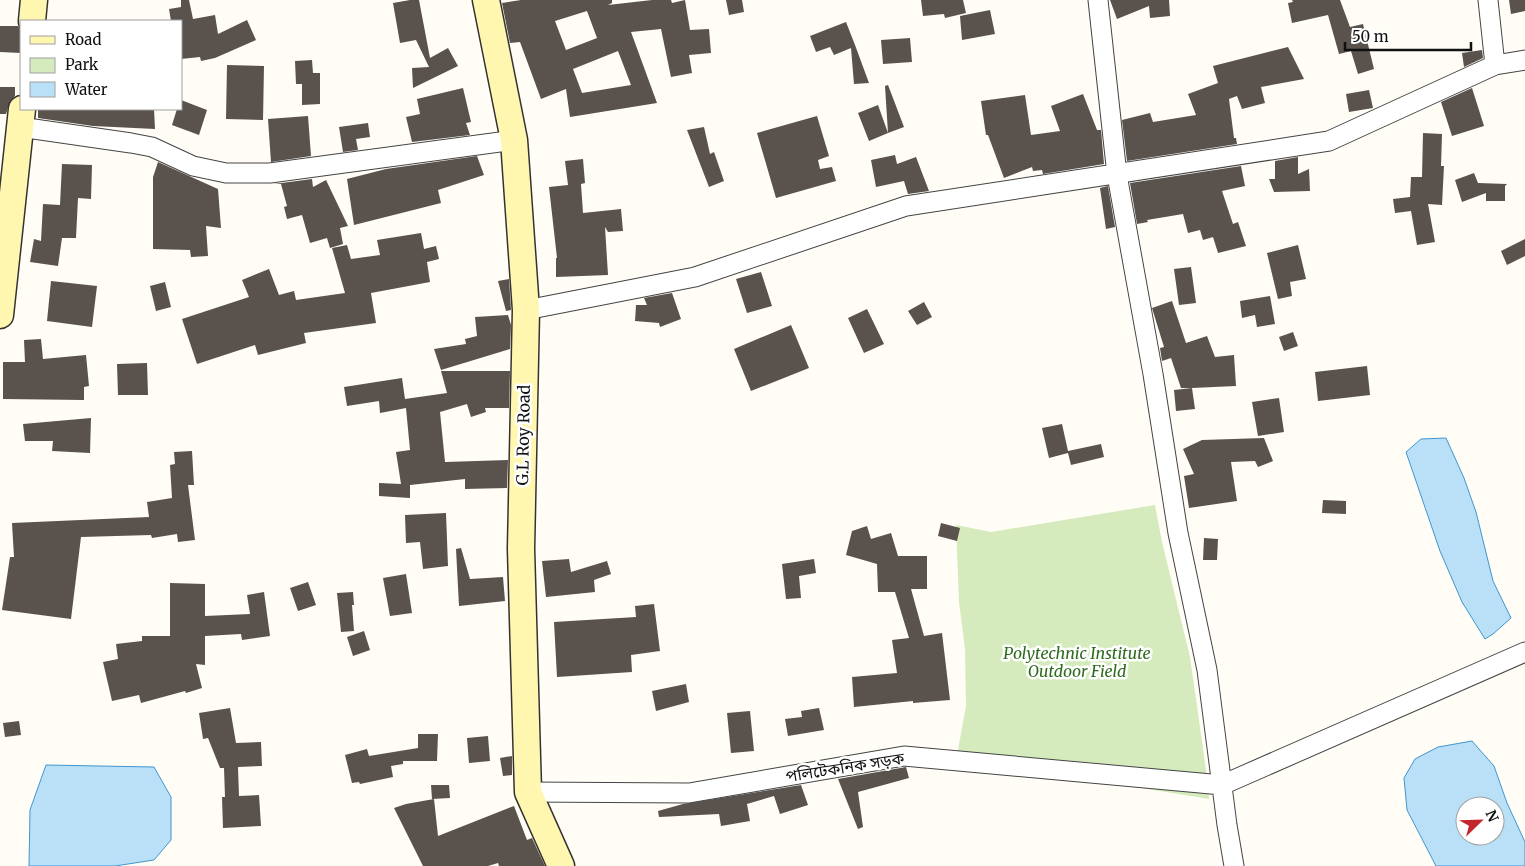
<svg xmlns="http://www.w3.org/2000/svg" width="1525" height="866" font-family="Merriweather,'Noto Sans Bengali',serif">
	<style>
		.green { fill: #d5ebbd }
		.water { fill: #b9e0f7; stroke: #3f96cf; fill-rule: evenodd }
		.building { fill: #5a524d; fill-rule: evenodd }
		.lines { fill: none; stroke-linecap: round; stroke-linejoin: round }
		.minor-casing { stroke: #444; stroke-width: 21 }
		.secondary-casing { stroke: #333; stroke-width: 29 }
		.minor { stroke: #fff; stroke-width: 19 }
		.secondary { stroke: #fff6b0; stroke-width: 26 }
		.labels { text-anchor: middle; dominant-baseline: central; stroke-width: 5; stroke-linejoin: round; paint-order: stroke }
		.street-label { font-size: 16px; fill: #111; stroke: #fff }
		.park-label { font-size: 16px; font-style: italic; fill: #2f6b1f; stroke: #fff }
	</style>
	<rect width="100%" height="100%" fill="#fffdf5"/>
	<!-- green -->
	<path class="green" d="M 1155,505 L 1162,542 L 1190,657 L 1208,784 L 1209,799 L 1135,787 L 957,755 L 966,706 L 965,649 L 959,602 L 956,525 L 991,532 Z"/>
	<!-- water -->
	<path class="water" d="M 1446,438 L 1464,478 L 1476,512 L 1493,581 L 1511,618 L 1493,634 L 1485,639 L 1462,602 L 1440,551 L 1406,452 L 1421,439 Z
		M 1472,741 L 1494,766 L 1507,803 L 1525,842 L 1525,866 L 1436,866 L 1407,810 L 1404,778 L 1415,759 L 1438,747 ZM 1465,806 L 1495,806 L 1495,836 L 1465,836 Z
		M 46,765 L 154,767 L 171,797 L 171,840 L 154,860 L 115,866 L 29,866 L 30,810 Z"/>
	<!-- building -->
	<path class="building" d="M 181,0 L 189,0 L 193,19 L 215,15 L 218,34 L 247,20 L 256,40 L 215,58 L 201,61 L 200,57 L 181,59 L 181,21 L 171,21 L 169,9 L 181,7 Z
		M 410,0 L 419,0 L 430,58 L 448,48 L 458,66 L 413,88 L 412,68 L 429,67 L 416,40 L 400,43 L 393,3 Z
		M 521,0 L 612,0 L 612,3 L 608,5 L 652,0 L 671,0 L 672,3 L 685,0 L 690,30 L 709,29 L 711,53 L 689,55 L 692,73 L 671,77 L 661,29 L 631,32 L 657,103 L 570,117 L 566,89 L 541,99 L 520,42 L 510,43 L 502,3 ZM 587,11 L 597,38 L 566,50 L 555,21 ZM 618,51 L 631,85 L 582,93 L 573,69 Z
		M 726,0 L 742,0 L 744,12 L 729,15 Z
		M 921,0 L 963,0 L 966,13 L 945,18 L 944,14 L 923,16 Z
		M 1110,0 L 1169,0 L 1170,16 L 1150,18 L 1149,6 L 1117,19 Z
		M 1292,0 L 1340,0 L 1350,27 L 1363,24 L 1374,69 L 1358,74 L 1351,51 L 1339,54 L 1328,15 L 1292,23 L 1288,3 L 1293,2 Z
		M 1509,0 L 1525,0 L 1525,11 L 1511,14 Z
		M 990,10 L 995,34 L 962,40 L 960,16 Z
		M 846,22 L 855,45 L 869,83 L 854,84 L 851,48 L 834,55 L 830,47 L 816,52 L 810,36 Z
		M 0,26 L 18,26 L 21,31 L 21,53 L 0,52 Z
		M 910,38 L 912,62 L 883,64 L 881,40 Z
		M 1288,47 L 1304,79 L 1261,87 L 1265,103 L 1242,109 L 1237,96 L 1229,99 L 1234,138 L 1236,138 L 1237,144 L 1127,161 L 1122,120 L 1150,113 L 1153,122 L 1196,115 L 1188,94 L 1218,83 L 1213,66 Z
		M 1482,50 L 1483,58 L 1464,67 L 1462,53 Z
		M 312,60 L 313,73 L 320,73 L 320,104 L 302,105 L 302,84 L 296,84 L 295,61 Z
		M 227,65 L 264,66 L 263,120 L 226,119 Z
		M 888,85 L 904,127 L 888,133 L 885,86 Z
		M 0,87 L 15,87 L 15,96 L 10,101 L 6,114 L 0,114 Z
		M 463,88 L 471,122 L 466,123 L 470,135 L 412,142 L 406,117 L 420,114 L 417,99 Z
		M 1472,88 L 1484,126 L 1452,136 L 1441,102 Z
		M 1369,90 L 1373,108 L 1349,112 L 1346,94 Z
		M 1083,94 L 1097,130 L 1101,130 L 1104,164 L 1043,174 L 1042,170 L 1033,171 L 1032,167 L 1004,178 L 988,135 L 986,135 L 981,101 L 1025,95 L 1031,135 L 1060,131 L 1051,106 Z
		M 181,100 L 207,110 L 199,135 L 172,125 L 177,109 L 181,109 Z
		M 878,105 L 888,133 L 869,141 L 858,113 Z
		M 38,109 L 154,109 L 155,129 L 93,126 L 38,118 Z
		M 308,116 L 311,156 L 271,162 L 268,119 Z
		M 817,116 L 829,156 L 818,160 L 820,169 L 832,167 L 836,181 L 776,198 L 757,133 Z
		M 368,123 L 370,137 L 356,139 L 358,150 L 343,152 L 339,127 Z
		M 704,127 L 710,154 L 714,152 L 724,181 L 709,187 L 687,130 Z
		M 1423,133 L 1442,134 L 1441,166 L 1444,166 L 1442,205 L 1428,204 L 1435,242 L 1417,245 L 1411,211 L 1395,213 L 1393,199 L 1410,197 L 1411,177 L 1422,177 Z
		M 895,155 L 897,164 L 916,157 L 929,191 L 908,194 L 904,181 L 876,187 L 871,160 Z
		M 477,156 L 484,175 L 438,190 L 441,203 L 354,225 L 347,179 L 386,169 Z
		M 1298,157 L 1298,174 L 1309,169 L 1310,191 L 1274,192 L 1269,179 L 1275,179 L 1275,161 Z
		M 583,159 L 585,183 L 581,184 L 583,213 L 621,209 L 623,231 L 608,232 L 605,227 L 608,275 L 556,277 L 556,258 L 557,258 L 549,187 L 568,185 L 565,161 Z
		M 158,162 L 218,189 L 221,228 L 206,226 L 208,256 L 191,257 L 190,250 L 153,249 L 153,177 Z
		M 62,164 L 92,165 L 91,199 L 78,198 L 76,238 L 62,238 L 58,266 L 30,262 L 34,239 L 41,241 L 43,204 L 60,205 Z
		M 1241,166 L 1245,186 L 1222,191 L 1233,224 L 1238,222 L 1246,246 L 1218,253 L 1213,237 L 1203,240 L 1200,230 L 1188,233 L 1183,214 L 1147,220 L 1148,222 L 1137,224 L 1130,183 Z
		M 1474,173 L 1478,183 L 1507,184 L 1505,186 L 1505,201 L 1486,201 L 1486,193 L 1462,202 L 1455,180 Z
		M 312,179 L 313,187 L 326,180 L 348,226 L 340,228 L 343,244 L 330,248 L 327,238 L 310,243 L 302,215 L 287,219 L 284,207 L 287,206 L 281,184 L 274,184 Z
		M 1108,186 L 1115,227 L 1106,229 L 1100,188 Z
		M 421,233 L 424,249 L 436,246 L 439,259 L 427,262 L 430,282 L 371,293 L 376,323 L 304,333 L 306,343 L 258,355 L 255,345 L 197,364 L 182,319 L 249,297 L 242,280 L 269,269 L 279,295 L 294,291 L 296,300 L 345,293 L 332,248 L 347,245 L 351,259 L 380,255 L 377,240 Z
		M 1525,239 L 1525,256 L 1507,265 L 1501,251 Z
		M 1298,245 L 1306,279 L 1290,282 L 1292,296 L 1278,299 L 1267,253 Z
		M 1191,267 L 1196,303 L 1179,305 L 1174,269 Z
		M 761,272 L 772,306 L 747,313 L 736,279 Z
		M 509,279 L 511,310 L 506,311 L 498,281 Z
		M 51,281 L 97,286 L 92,327 L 47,321 Z
		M 165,282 L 171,307 L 156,311 L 150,286 Z
		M 672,293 L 681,319 L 660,327 L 659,323 L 635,321 L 636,305 L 647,305 L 644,298 Z
		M 1270,296 L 1275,324 L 1257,327 L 1255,315 L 1242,318 L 1240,301 Z
		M 1172,301 L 1186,343 L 1207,336 L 1215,357 L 1234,355 L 1236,386 L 1192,388 L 1195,409 L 1176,411 L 1174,390 L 1192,388 L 1181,388 L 1171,358 L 1162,361 L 1160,348 L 1164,347 L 1152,308 Z
		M 924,302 L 932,317 L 917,325 L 908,311 Z
		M 867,309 L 884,344 L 864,353 L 848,318 Z
		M 508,315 L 511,325 L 510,349 L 441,370 L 434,349 L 466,344 L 465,339 L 477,336 L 475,317 Z
		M 791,325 L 809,368 L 751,391 L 734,349 Z
		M 1293,332 L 1298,346 L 1284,351 L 1279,337 Z
		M 41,339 L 43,359 L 86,355 L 89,386 L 84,387 L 84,400 L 3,399 L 3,362 L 25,362 L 24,340 Z
		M 147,363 L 148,395 L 118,395 L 117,364 Z
		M 1367,366 L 1370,395 L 1318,401 L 1315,372 Z
		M 441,371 L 510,371 L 509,408 L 485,408 L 486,412 L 471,417 L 467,404 L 440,412 L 445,462 L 508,460 L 507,488 L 465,489 L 465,479 L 410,485 L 410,498 L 379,496 L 379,483 L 401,484 L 396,452 L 410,450 L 406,408 L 380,413 L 379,401 L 347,406 L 344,387 L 402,378 L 405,399 L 447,393 Z
		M 1279,398 L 1284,432 L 1258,436 L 1252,402 Z
		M 91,418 L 90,453 L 52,451 L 53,441 L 25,441 L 23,424 Z
		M 1062,424 L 1068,451 L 1101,444 L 1104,457 L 1071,465 L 1068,453 L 1049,458 L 1042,428 Z
		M 1264,438 L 1273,461 L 1258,467 L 1255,461 L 1231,462 L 1237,501 L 1189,508 L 1184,476 L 1194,474 L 1183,449 L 1202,440 Z
		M 192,451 L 194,485 L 188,485 L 195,540 L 178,542 L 177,534 L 152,538 L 151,535 L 81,537 L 71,619 L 2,610 L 10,557 L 14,557 L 12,523 L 149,517 L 147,502 L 172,498 L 170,465 L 175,464 L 174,452 Z
		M 1323,500 L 1346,501 L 1346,514 L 1322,513 Z
		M 446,513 L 448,566 L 423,569 L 420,542 L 406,543 L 405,515 Z
		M 941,523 L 960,528 L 957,541 L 938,536 Z
		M 867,526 L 871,539 L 891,533 L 898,556 L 927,556 L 927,589 L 911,589 L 924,636 L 942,633 L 950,700 L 913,703 L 913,701 L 854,707 L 852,677 L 897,673 L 892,640 L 909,638 L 895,592 L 878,592 L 877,564 L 846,555 L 852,531 Z
		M 1204,538 L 1218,539 L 1217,560 L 1203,560 Z
		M 461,548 L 470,579 L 503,577 L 505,601 L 459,606 L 456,549 Z
		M 569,559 L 571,572 L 607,561 L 611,574 L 594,580 L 595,592 L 546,597 L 542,561 Z
		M 814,559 L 816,573 L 799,576 L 801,598 L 786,599 L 782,564 Z
		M 406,574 L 412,613 L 390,616 L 383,578 Z
		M 308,582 L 316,605 L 298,611 L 290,588 Z
		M 170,583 L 205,584 L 205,616 L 250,614 L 247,595 L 264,592 L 270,636 L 242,640 L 241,634 L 205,636 L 205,665 L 196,664 L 202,688 L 186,693 L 185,691 L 141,703 L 139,695 L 112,701 L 103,662 L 118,659 L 116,644 L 142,641 L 142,636 L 170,636 Z
		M 353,592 L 354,605 L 352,605 L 354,631 L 341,632 L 337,593 Z
		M 654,604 L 660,651 L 631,655 L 632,672 L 557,677 L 554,622 L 636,617 L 635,606 Z
		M 364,631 L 370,650 L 353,656 L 347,637 Z
		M 686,684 L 689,702 L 656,711 L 652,691 Z
		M 230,708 L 236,743 L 261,742 L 262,766 L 238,767 L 239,796 L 259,795 L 261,826 L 223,828 L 222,797 L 225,797 L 224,768 L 220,768 L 208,738 L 203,739 L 199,713 Z
		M 819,708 L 824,730 L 788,736 L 785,719 L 802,717 L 801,711 Z
		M 750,711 L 754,751 L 731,753 L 727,713 Z
		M 19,721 L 21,735 L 5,737 L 3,723 Z
		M 418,734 L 438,734 L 437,761 L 403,761 L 403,764 L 391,766 L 393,777 L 360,784 L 359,782 L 352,783 L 345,755 L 367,749 L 369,756 L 418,748 Z
		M 488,736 L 490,761 L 469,763 L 467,738 Z
		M 512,756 L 512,775 L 503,776 L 500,758 Z
		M 906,767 L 909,778 L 858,792 L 863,827 L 858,829 L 838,779 Z
		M 431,785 L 449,785 L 450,798 L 432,799 Z
		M 801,785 L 808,805 L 780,814 L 774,796 L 747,804 L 750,821 L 721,826 L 719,814 L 659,817 L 658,811 L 683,804 Z
		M 434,799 L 438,836 L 514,806 L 527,840 L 532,838 L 545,866 L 499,866 L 498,863 L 488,866 L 423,866 L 394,808 L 406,804 Z"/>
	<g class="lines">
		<!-- minor casing -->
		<g class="minor-casing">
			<path id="minor" d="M 1098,0 L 1117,175 L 1153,374 L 1178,533 L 1207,670 L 1227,825 L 1234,866
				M 1488,0 L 1495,65
				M 20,127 L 131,143 L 152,147 L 193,166 L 226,173 L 270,173 L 514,140
				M 526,310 L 695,277 L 906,206 L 1329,141 L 1495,65 L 1525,60
				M 528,792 L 689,793 L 904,756 L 1222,785 L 1525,652"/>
		</g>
		<!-- secondary casing -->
		<g class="secondary-casing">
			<path id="secondary" d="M 486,0 L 514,140 L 526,310 L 521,549 L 528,792 L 561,866
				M 32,21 L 34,0
				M 0,315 L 22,109"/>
		</g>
		<!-- minor -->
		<use href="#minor" class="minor"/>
		<!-- secondary -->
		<use href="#secondary" class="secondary"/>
	</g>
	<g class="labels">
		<!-- street labels -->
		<g class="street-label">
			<text transform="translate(523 435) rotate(-89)">G.L Roy Road</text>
			<text transform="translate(845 767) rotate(-9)">পলিটেকনিক সড়ক</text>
		</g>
		<!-- park labels -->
		<g class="park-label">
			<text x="1077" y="653">Polytechnic Institute<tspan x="1077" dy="18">Outdoor Field</tspan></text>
		</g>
	</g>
	<!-- legend -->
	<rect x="20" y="20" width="162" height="90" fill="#ffffff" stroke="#a0a0a0"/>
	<rect x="30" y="36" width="25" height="8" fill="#fff6b0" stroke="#a0a0a0"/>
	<text x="65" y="45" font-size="15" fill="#111111">Road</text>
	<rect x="30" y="58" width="25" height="15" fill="#d5ebbd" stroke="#a0a0a0"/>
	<text x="65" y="70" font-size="15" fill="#111111">Park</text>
	<rect x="30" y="82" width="25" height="15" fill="#b9e0f7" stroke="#a0a0a0"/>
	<text x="65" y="95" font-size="15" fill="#111111">Water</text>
	<!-- north arrow -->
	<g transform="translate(1480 821) rotate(67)"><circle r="24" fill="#ffffff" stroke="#a0a0a0"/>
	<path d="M0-4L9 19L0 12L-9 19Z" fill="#c4262e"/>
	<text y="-8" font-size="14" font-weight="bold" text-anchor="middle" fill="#111111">N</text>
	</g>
	<!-- scale -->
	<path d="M1345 42v8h126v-8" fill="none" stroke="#111111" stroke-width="2.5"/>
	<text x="1352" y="42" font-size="15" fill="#111111" stroke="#ffffff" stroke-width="4" paint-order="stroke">50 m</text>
</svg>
